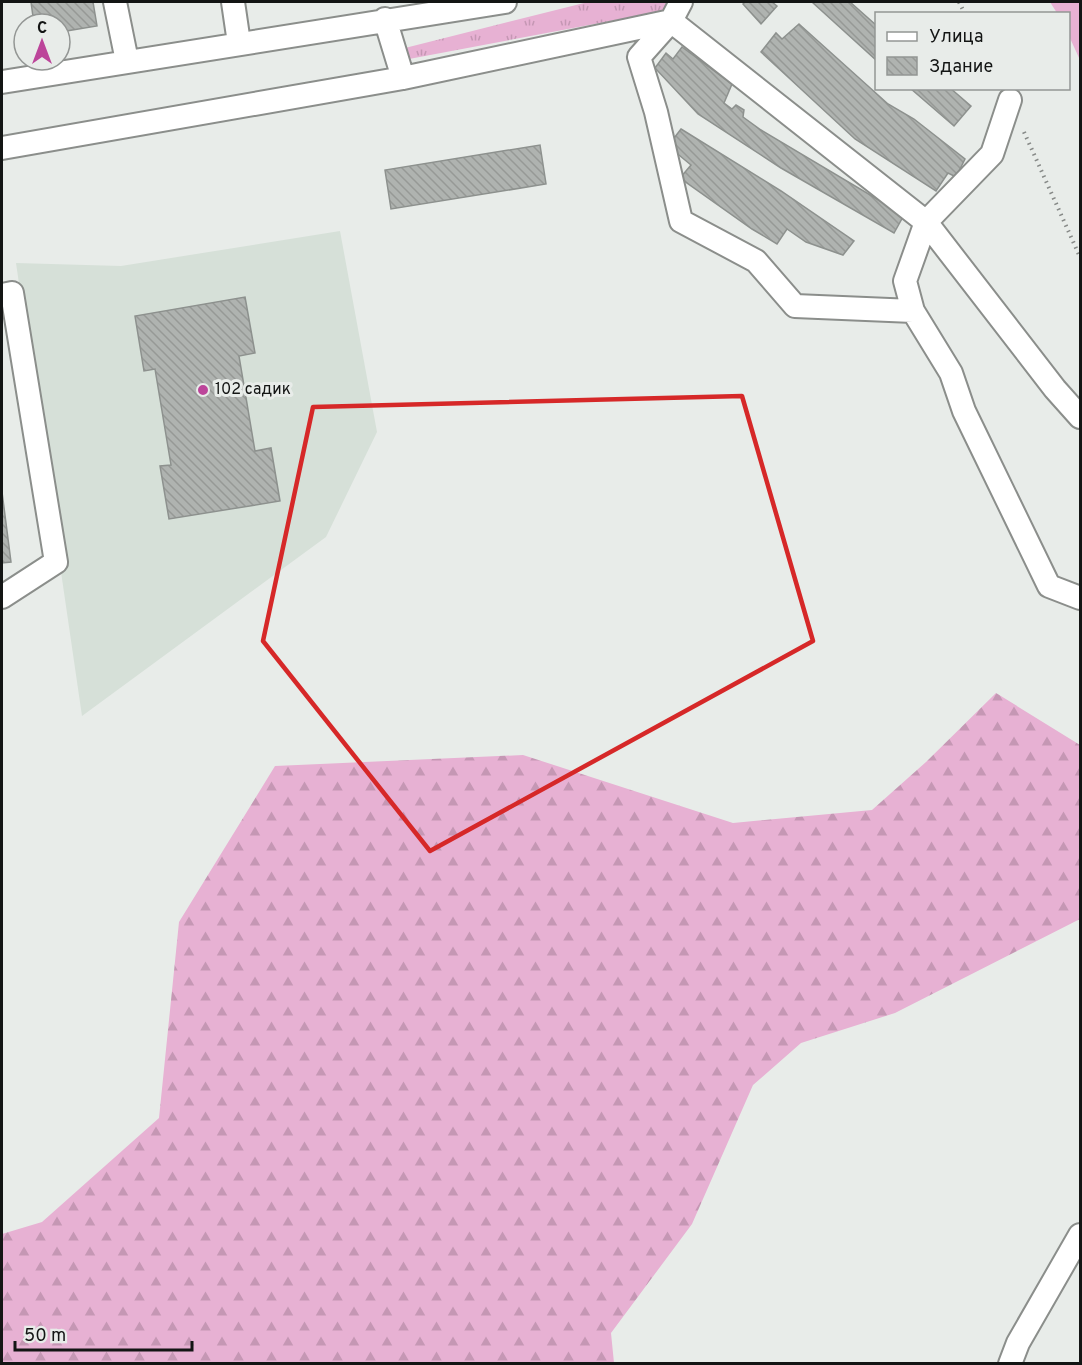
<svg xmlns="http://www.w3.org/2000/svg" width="1082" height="1365" font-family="Overpass,sans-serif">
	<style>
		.built { fill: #d6e0d8 }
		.grass { fill: url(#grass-tufts) }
		.forest { fill: url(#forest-firs) }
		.green { fill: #e7b1d3 }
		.building { fill: url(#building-back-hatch); stroke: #8d918e; stroke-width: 1.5 }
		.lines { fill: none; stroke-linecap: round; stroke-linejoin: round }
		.minor-casing { stroke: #8b8e8b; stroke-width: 26 }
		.path { stroke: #868987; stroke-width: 4; stroke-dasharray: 1.5 4.5; stroke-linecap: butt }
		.minor { stroke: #fff; stroke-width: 22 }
		.marked { fill: none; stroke: #d62828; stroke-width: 4.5; stroke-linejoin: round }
		.poi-dot { fill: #bc459a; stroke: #e8ece9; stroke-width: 2 }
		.labels { text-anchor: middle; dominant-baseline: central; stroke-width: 6; stroke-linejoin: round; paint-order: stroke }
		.poi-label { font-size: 16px; fill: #131514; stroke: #e8ece9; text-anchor: start }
	</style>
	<defs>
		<pattern id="grass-tufts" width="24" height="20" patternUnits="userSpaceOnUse" patternTransform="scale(1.5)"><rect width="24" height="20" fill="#e7b1d3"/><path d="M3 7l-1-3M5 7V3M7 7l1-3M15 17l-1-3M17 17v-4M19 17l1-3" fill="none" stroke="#c597b4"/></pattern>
		<pattern id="forest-firs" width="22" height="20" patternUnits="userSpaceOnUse" patternTransform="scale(1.5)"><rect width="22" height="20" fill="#e7b1d3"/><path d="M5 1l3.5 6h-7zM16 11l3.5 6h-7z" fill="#c597b4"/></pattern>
		<pattern id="building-back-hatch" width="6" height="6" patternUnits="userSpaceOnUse" patternTransform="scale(1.5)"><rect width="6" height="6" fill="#afb3b0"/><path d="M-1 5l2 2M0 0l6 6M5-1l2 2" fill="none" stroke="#969996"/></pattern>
	</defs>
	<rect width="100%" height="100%" fill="#e8ece9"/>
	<!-- built -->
	<path class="built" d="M 340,231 L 377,432 L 326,537 L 82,716 L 16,263 L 121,266 Z"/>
	<!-- grass -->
	<path class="grass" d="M 588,2 L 671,2 L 669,10 L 409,59 L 401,49 Z"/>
	<!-- forest -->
	<path class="forest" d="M 996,693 L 1080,745 L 1080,919 L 895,1013 L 801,1043 L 753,1085 L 692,1224 L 611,1333 L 614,1363 L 2,1363 L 2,1234 L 42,1222 L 159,1118 L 179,922 L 275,766 L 523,755 L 733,823 L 872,810 L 926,762 Z"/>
	<!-- green -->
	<path class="green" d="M 1050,2 L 1080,2 L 1080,60 L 1069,36 L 1068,14 L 1057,13 Z"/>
	<!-- building -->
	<path class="building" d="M 31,2 L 93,2 L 97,26 L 60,32 L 60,24 L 34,24 Z
		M 745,2 L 772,2 L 777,6 L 761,24 L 743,4 Z
		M 812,2 L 850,2 L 876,25 L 876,60 Z
		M 799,24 L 888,104 L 914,119 L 965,159 L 956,177 L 948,173 L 936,191 L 855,139 L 761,52 L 776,33 L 782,39 Z
		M 682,47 L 732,84 L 724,103 L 732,109 L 736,105 L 744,110 L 743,117 L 761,130 L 904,215 L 894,233 L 781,168 L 698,114 L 655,68 L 666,53 L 673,59 Z
		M 910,88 L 950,88 L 971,106 L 954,126 Z
		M 681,129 L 781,191 L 854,241 L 843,255 L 806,242 L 787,229 L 777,244 L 752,229 L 680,178 L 691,165 L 668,146 Z
		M 540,145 L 546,184 L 391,209 L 385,170 Z
		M 245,297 L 255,353 L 239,356 L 255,451 L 271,448 L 280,501 L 169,519 L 160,466 L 171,465 L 155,369 L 144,371 L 135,316 Z
		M 2,492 L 11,562 L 2,563 Z"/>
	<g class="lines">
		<!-- minor casing -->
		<g class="minor-casing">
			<path id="minor" d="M 115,2 L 127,61
				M 233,2 L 239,43
				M 681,2 L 671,21 L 639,57 L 656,112 L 681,221 L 756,261 L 795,306 L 913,311
				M 385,19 L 403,78
				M 2,82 L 505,2
				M 1010,100 L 992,154 L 926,222 L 905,281 L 913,311 L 951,373 L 964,411 L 1049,586 L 1080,598
				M 2,148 L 403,78 L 671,21 L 926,222 L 1055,389 L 1080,417
				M 2,295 L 12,293 L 56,562 L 2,597
				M 1010,1364 L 1018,1343 L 1080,1235"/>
		</g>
		<!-- path -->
		<path class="path" d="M 959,2 L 965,14
			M 1024,132 L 1080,257"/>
		<!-- minor -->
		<use href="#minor" class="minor"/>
	</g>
	<!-- marked area -->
	<path class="marked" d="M 742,396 L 813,641 L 430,851 L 263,641 L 313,407 Z"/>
	<!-- markers -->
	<circle class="poi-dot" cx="203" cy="390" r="6"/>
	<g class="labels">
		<!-- poi labels -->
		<g class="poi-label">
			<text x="215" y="390">102 садик</text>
		</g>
	</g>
	<!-- border -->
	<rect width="1082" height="1365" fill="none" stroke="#131514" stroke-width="6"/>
	<!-- legend -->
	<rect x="875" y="12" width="195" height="78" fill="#e8ece9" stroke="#939694" stroke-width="1.5"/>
	<rect x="887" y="32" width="30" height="9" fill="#ffffff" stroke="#939694" stroke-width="1.5"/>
	<text x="929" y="42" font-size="18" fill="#131514">Улица</text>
	<rect x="887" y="57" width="30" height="18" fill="url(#building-back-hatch)" stroke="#939694" stroke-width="1.5"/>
	<text x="929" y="72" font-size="18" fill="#131514">Здание</text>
	<!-- north arrow -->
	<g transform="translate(42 42)"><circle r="28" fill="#e8ece9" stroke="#939694" stroke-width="1.5"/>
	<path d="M0-4.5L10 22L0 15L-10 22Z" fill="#bc459a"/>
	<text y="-9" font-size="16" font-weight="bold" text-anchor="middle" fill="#131514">С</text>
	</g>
	<!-- scale -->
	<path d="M15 1341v9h177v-9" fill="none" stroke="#131514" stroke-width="3"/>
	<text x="24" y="1341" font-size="18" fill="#131514" stroke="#e8ece9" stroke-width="4.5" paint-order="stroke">50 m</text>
</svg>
